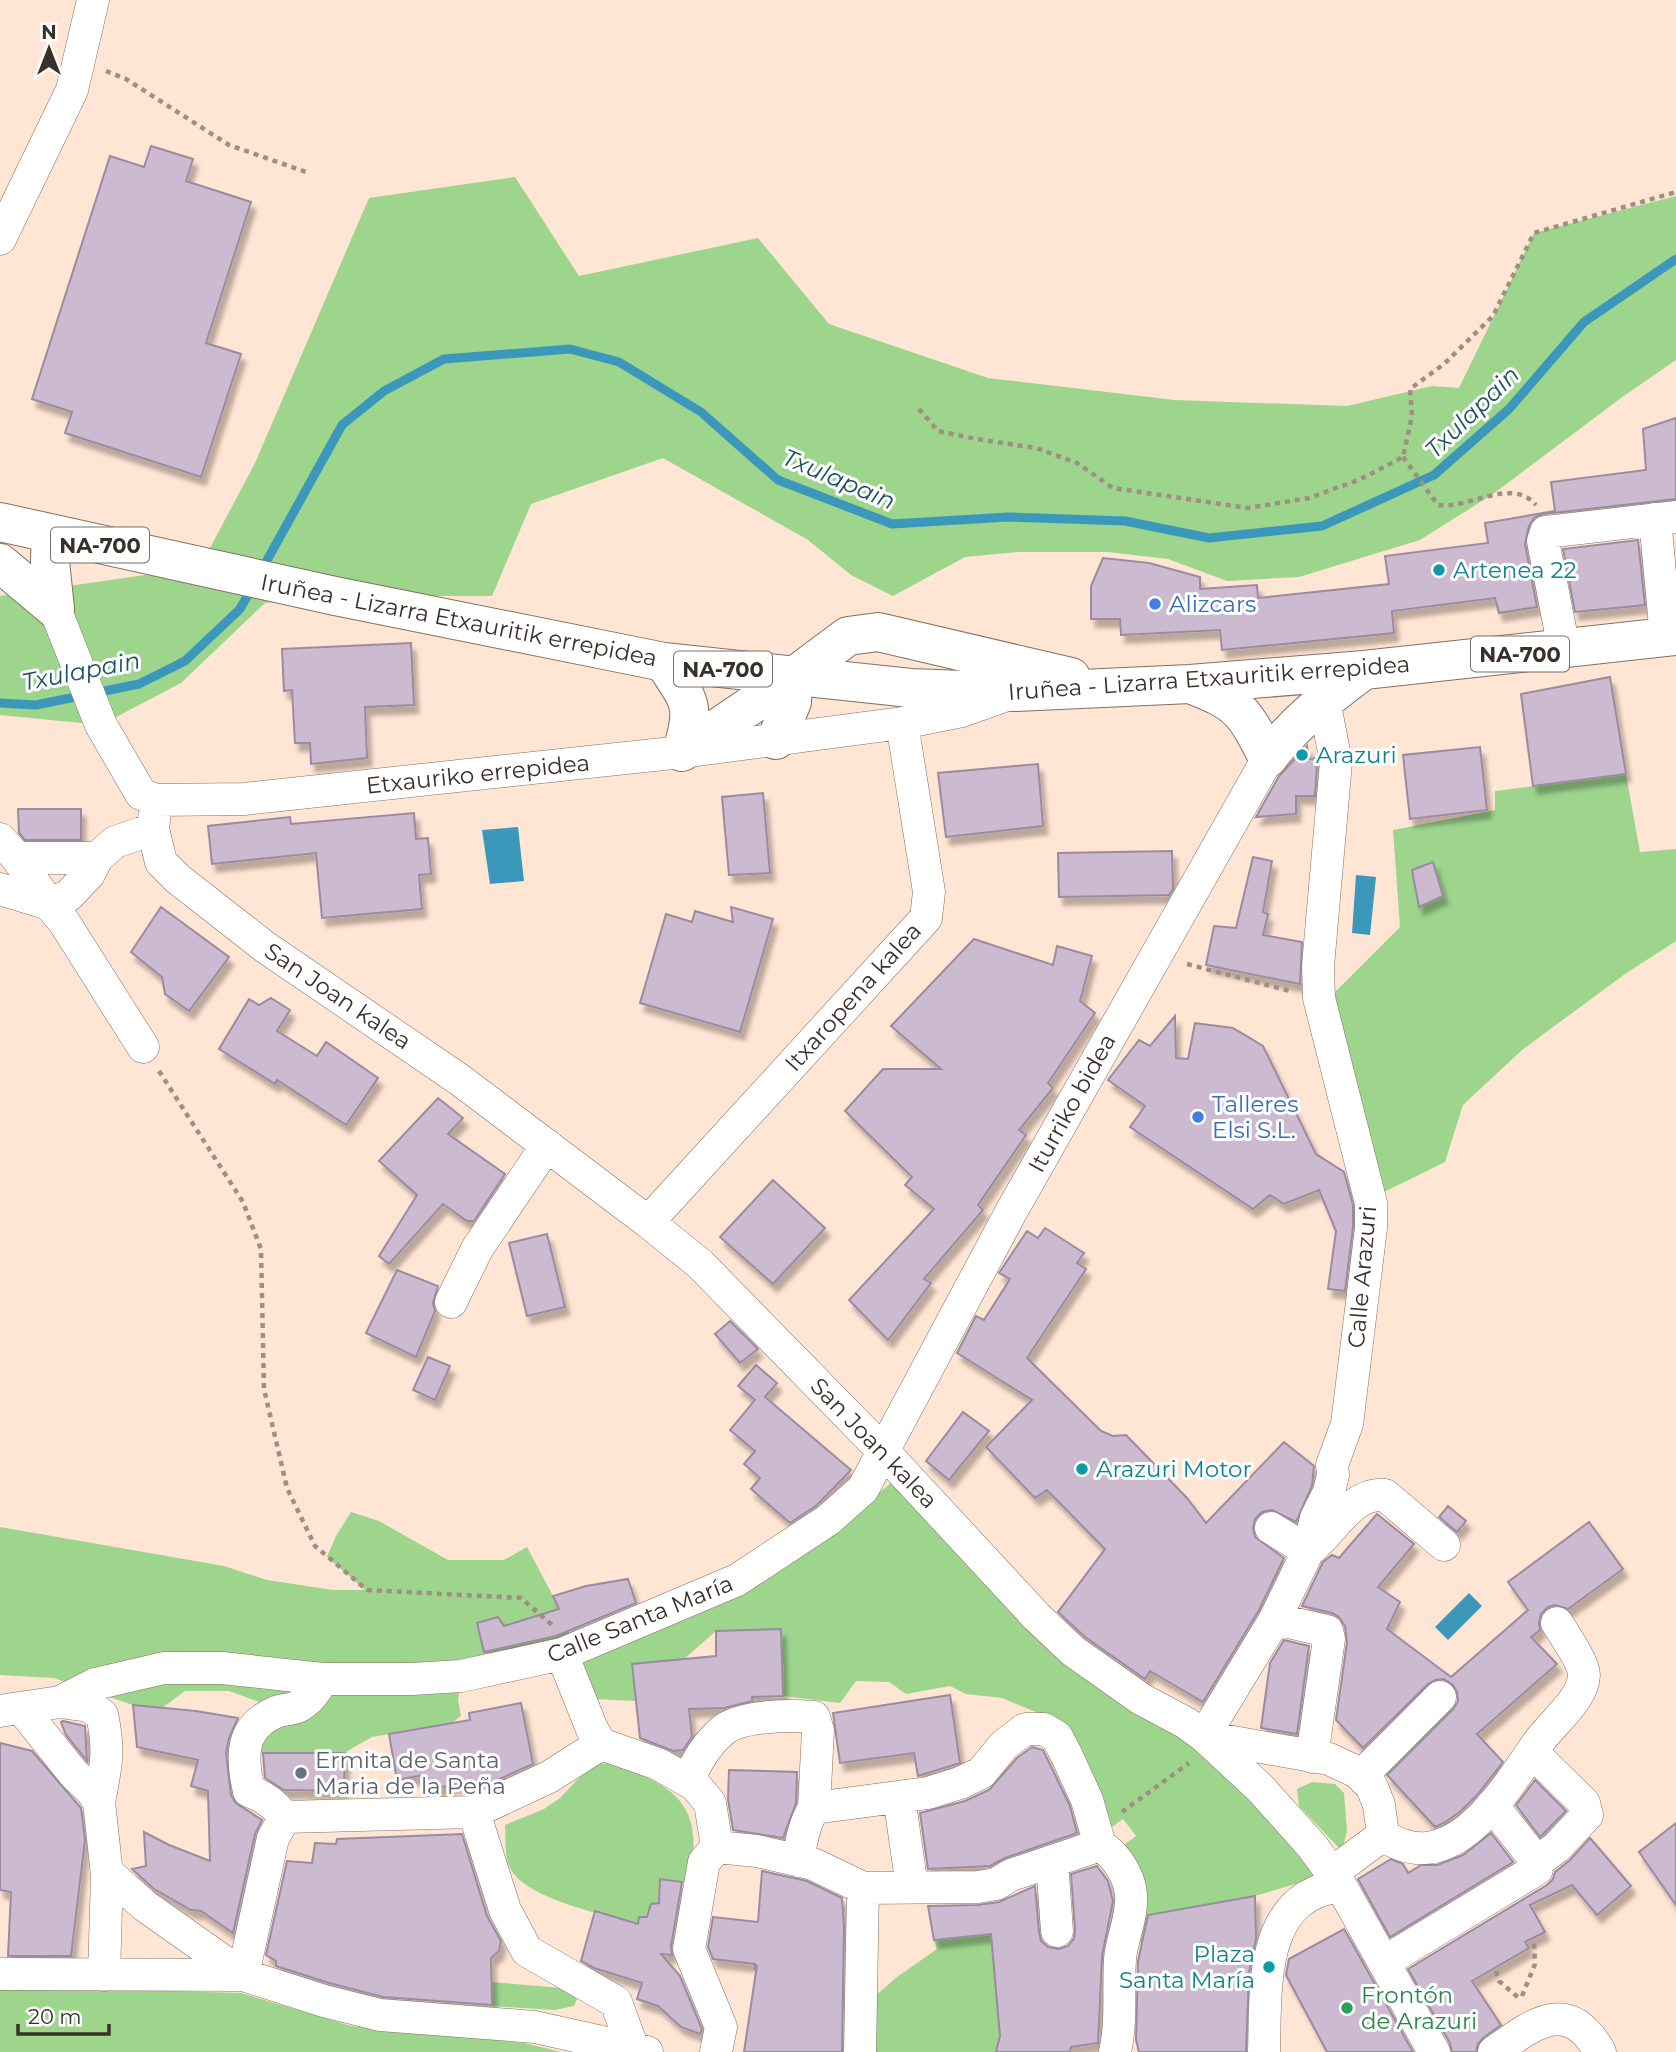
<svg xmlns="http://www.w3.org/2000/svg" width="1676" height="2052" font-family="Montserrat,sans-serif">
	<style>
		.green { fill: #9dd58d }
		.water { fill: #3c98bb }
		.lines { fill: none; stroke-linecap: round; stroke-linejoin: round }
		.stream { stroke: #3c98bb; stroke-width: 9 }
		.building { fill: #cbbad0; stroke: #9b8ba0; stroke-width: 2; filter: url(#shadow) }
		.minor-casing { stroke: #866f60; stroke-width: 33 }
		.major-casing { stroke: #866f60; stroke-width: 40 }
		.path { stroke: #a08e82; stroke-width: 4.5; stroke-dasharray: 5 5; stroke-linecap: butt }
		.minor { stroke: #fff; stroke-width: 32 }
		.major { stroke: #fff; stroke-width: 38 }
		.culture-dot { fill: #0f9aa8; stroke: #fff; stroke-width: 2.5 }
		.shop-dot { fill: #3f7fe0; stroke: #fff; stroke-width: 2.5 }
		.worship-dot { fill: #6b7280; stroke: #fff; stroke-width: 2.5 }
		.leisure-dot { fill: #2e9e5b; stroke: #fff; stroke-width: 2.5 }
		.labels { text-anchor: middle; dominant-baseline: central; stroke-width: 6; stroke-linejoin: round; paint-order: stroke }
		.shield { fill: #fff; stroke: #756e6a; stroke-width: 2 }
		.shield-label { font-size: 21px; font-weight: bold; fill: #3a302a }
		.culture-label { font-size: 23px; fill: #0d838f; stroke: #fff; text-anchor: start }
		.shop-label { font-size: 23px; fill: #366cbe; stroke: #fff; text-anchor: start }
		.street-label { font-size: 23px; fill: #3a302a; stroke: #fff }
		.worship-label { font-size: 23px; fill: #5b616d; stroke: #fff; text-anchor: start }
		.leisure-label { font-size: 23px; fill: #27864d; stroke: #fff; text-anchor: start }
		.water-label { font-size: 24px; font-style: italic; fill: #1d4f63; stroke: #fff }
	</style>
	<defs>
		<filter id="shadow"><feDropShadow dx="4.5" dy="8" stdDeviation="2" flood-color="#0004"/></filter>
	</defs>
	<rect width="100%" height="100%" fill="#ffe5d4"/>
	<!-- green -->
	<path class="green" d="M 515,177 L 579,276 L 758,238 L 829,324 L 988,378 L 1175,400 L 1347,406 L 1432,386 L 1459,388 L 1534,233 L 1676,196 L 1676,360 L 1621,398 L 1493,494 L 1420,540 L 1299,577 L 1227,581 L 1168,559 L 1108,552 L 1019,552 L 965,557 L 893,596 L 851,575 L 808,540 L 663,458 L 531,504 L 492,596 L 335,596 L 265,603 L 181,683 L 101,725 L 0,715 L 0,596 L 200,567 L 255,463 L 369,198 Z
		M 1626,774 L 1640,852 L 1676,849 L 1676,941 L 1625,974 L 1522,1050 L 1463,1105 L 1445,1162 L 1380,1194 L 1332,995 L 1400,927 L 1393,830 L 1495,810 L 1495,791 Z
		M 892,1482 L 1186,1738 L 1254,1800 L 1316,1878 L 1255,1896 L 1163,1913 L 1169,1937 L 1129,1946 L 1121,1847 L 1136,1836 L 1123,1819 L 1108,1830 L 1088,1763 L 1069,1726 L 1002,1698 L 966,1694 L 950,1686 L 906,1694 L 889,1682 L 856,1681 L 840,1703 L 783,1696 L 781,1629 L 716,1631 L 684,1659 L 632,1664 L 636,1701 L 593,1699 L 573,1659 L 874,1497 Z
		M 351,1512 L 379,1521 L 448,1560 L 504,1560 L 527,1547 L 553,1596 L 574,1644 L 461,1676 L 458,1700 L 461,1716 L 444,1729 L 443,1725 L 372,1737 L 344,1753 L 258,1753 L 262,1703 L 229,1691 L 185,1691 L 162,1708 L 133,1705 L 54,1678 L 0,1675 L 0,1527 L 224,1566 L 267,1580 L 333,1590 L 365,1590 L 327,1557 L 336,1536 Z
		M 608,1763 C 644,1775 690,1789 693,1835 C 695,1851 692,1868 691,1884 L 660,1879 L 659,1903 L 651,1904 L 647,1917 L 638,1924 C 606,1915 525,1899 510,1868 C 504,1857 506,1837 505,1825 L 544,1809 L 560,1798 L 591,1765 Z
		M 1312,1782 L 1335,1784 L 1344,1793 L 1347,1831 L 1342,1851 L 1299,1806 L 1297,1789 Z
		M 991,1934 L 1000,2036 L 996,2052 L 872,2052 L 874,1997 L 897,1977 L 937,1949 L 934,1940 Z
		M 491,1982 L 574,1989 L 578,1996 L 574,2006 L 555,2010 L 492,2006 Z
		M 0,1990 L 136,1990 L 241,1993 L 351,2026 L 524,2043 L 561,2052 L 0,2052 Z"/>
	<!-- water -->
	<path class="water" d="M 518,827 L 524,881 L 490,884 L 482,830 Z
		M 1356,875 L 1376,877 L 1370,935 L 1352,933 Z
		M 1469,1593 L 1482,1606 L 1448,1640 L 1435,1627 Z"/>
	<g class="lines">
		<!-- stream -->
		<path class="stream" d="M 261,571 L 342,425 L 384,391 L 444,359 L 570,349 L 619,362 L 701,412 L 778,480 L 892,524 L 1008,517 L 1125,521 L 1209,538 L 1322,526 L 1434,475 L 1509,409 L 1584,322 L 1676,259
			M 0,703 L 36,705 L 139,684 L 185,661 L 240,609 L 253,586"/>
	</g>
	<!-- building -->
	<path class="building" d="M 151,146 L 193,159 L 186,181 L 251,202 L 206,343 L 241,354 L 201,477 L 65,433 L 72,412 L 32,399 L 110,156 L 144,167 Z
		M 1676,418 L 1676,499 L 1544,514 L 1534,518 L 1529,526 L 1525,544 L 1537,607 L 1499,613 L 1495,598 L 1392,611 L 1394,633 L 1222,650 L 1220,630 L 1121,635 L 1120,619 L 1091,619 L 1091,586 L 1103,558 L 1149,563 L 1200,577 L 1200,589 L 1257,585 L 1258,598 L 1389,584 L 1385,556 L 1488,543 L 1485,523 L 1555,511 L 1551,482 L 1646,470 L 1643,429 Z
		M 1638,540 L 1645,605 L 1575,612 L 1563,549 Z
		M 411,643 L 414,705 L 365,707 L 367,758 L 311,764 L 310,743 L 295,743 L 292,690 L 284,691 L 282,649 Z
		M 1610,677 L 1626,774 L 1533,786 L 1521,694 Z
		M 1307,746 L 1309,759 L 1317,758 L 1317,763 L 1315,796 L 1296,796 L 1296,814 L 1256,817 L 1279,776 Z
		M 1480,747 L 1487,810 L 1410,819 L 1403,755 Z
		M 1038,764 L 1043,826 L 946,837 L 938,773 Z
		M 763,793 L 770,873 L 729,875 L 722,797 Z
		M 18,809 L 81,809 L 81,840 L 25,840 L 19,833 Z
		M 414,813 L 416,839 L 428,838 L 431,874 L 419,875 L 422,909 L 322,918 L 316,853 L 212,864 L 208,826 L 290,817 L 291,824 Z
		M 1172,851 L 1173,889 L 1169,895 L 1059,897 L 1058,853 Z
		M 1253,857 L 1272,861 L 1263,912 L 1268,914 L 1263,935 L 1302,942 L 1300,984 L 1206,965 L 1214,926 L 1236,928 Z
		M 1433,862 L 1443,896 L 1419,907 L 1412,870 Z
		M 161,907 L 229,957 L 189,1011 L 165,994 L 162,977 L 131,952 Z
		M 731,907 L 773,919 L 740,1032 L 640,1003 L 666,914 L 692,922 L 695,911 L 733,922 Z
		M 974,939 L 1053,965 L 1057,946 L 1092,956 L 1080,1001 L 1095,1013 L 1048,1083 L 1053,1088 L 1019,1130 L 1026,1135 L 978,1205 L 983,1210 L 924,1279 L 931,1283 L 888,1340 L 849,1300 L 934,1209 L 905,1185 L 912,1177 L 845,1111 L 883,1069 L 941,1069 L 891,1026 Z
		M 271,998 L 290,1010 L 277,1031 L 317,1056 L 326,1042 L 378,1078 L 346,1125 L 277,1080 L 275,1084 L 219,1049 L 249,999 L 259,1005 Z
		M 1175,1016 L 1176,1058 L 1188,1059 L 1195,1023 L 1233,1028 L 1263,1046 L 1316,1154 L 1344,1172 L 1353,1205 L 1353,1227 L 1345,1291 L 1328,1289 L 1336,1231 L 1319,1190 L 1284,1204 L 1270,1195 L 1253,1209 L 1130,1127 L 1145,1106 L 1108,1080 L 1139,1040 L 1150,1046 Z
		M 438,1098 L 463,1118 L 448,1134 L 505,1174 L 474,1221 L 467,1221 L 443,1204 L 389,1264 L 379,1256 L 417,1195 L 379,1161 Z
		M 773,1180 L 825,1228 L 773,1284 L 720,1237 Z
		M 1045,1228 L 1084,1253 L 1077,1263 L 1086,1269 L 1027,1358 L 1101,1431 L 1113,1436 L 1126,1435 L 1187,1498 L 1206,1523 L 1284,1442 L 1314,1466 L 1312,1486 L 1296,1522 L 1272,1510 L 1262,1512 L 1255,1519 L 1253,1528 L 1255,1537 L 1284,1558 L 1259,1610 L 1203,1702 L 1150,1671 L 1145,1679 L 1085,1637 L 1058,1612 L 1105,1549 L 1047,1490 L 1035,1498 L 986,1447 L 1032,1400 L 957,1353 L 976,1316 L 984,1320 L 1010,1279 L 999,1273 L 1027,1231 L 1038,1238 Z
		M 547,1234 L 565,1307 L 527,1316 L 509,1243 Z
		M 397,1270 L 438,1286 L 433,1303 L 435,1311 L 416,1357 L 366,1333 Z
		M 730,1321 L 758,1349 L 740,1363 L 715,1334 Z
		M 428,1357 L 450,1366 L 435,1400 L 413,1390 Z
		M 756,1365 L 777,1383 L 765,1397 L 851,1470 L 817,1505 L 790,1523 L 751,1489 L 760,1478 L 744,1464 L 755,1451 L 730,1430 L 755,1400 L 738,1386 Z
		M 963,1412 L 989,1431 L 949,1480 L 926,1461 Z
		M 1448,1506 L 1466,1521 L 1457,1532 L 1439,1517 Z
		M 1377,1514 L 1414,1544 L 1378,1587 L 1400,1602 L 1387,1629 L 1451,1677 L 1528,1610 L 1508,1582 L 1589,1522 L 1623,1569 L 1568,1609 L 1555,1605 L 1548,1607 L 1541,1614 L 1539,1623 L 1540,1630 L 1531,1637 L 1557,1664 L 1477,1734 L 1503,1762 L 1478,1794 L 1461,1811 L 1444,1823 L 1435,1827 L 1387,1775 L 1453,1709 L 1458,1701 L 1457,1692 L 1453,1685 L 1444,1679 L 1435,1680 L 1428,1684 L 1363,1748 L 1336,1720 L 1347,1642 L 1345,1626 L 1339,1617 L 1332,1613 L 1302,1606 L 1323,1562 L 1332,1555 L 1339,1558 Z
		M 628,1579 L 636,1603 L 556,1636 L 484,1652 L 477,1623 L 498,1617 L 504,1626 L 559,1609 L 553,1596 L 586,1586 Z
		M 781,1629 L 783,1696 L 752,1697 L 752,1701 L 724,1708 L 689,1709 L 692,1737 L 683,1750 L 673,1751 L 640,1738 L 632,1664 L 716,1656 L 716,1631 Z
		M 1284,1640 L 1309,1646 L 1297,1734 L 1261,1728 L 1270,1663 Z
		M 950,1695 L 960,1763 L 918,1776 L 914,1753 L 840,1763 L 833,1713 Z
		M 521,1703 L 533,1764 L 482,1787 L 481,1780 L 426,1790 L 424,1775 L 397,1780 L 389,1734 L 470,1720 L 469,1713 Z
		M 133,1705 L 196,1711 L 238,1718 L 229,1738 L 226,1753 L 231,1795 L 236,1803 L 262,1820 L 255,1834 L 233,1933 L 201,1911 L 191,1910 L 154,1889 L 132,1869 L 146,1866 L 144,1832 L 169,1845 L 210,1861 L 208,1791 L 191,1786 L 198,1760 L 137,1747 Z
		M 63,1721 L 85,1726 L 87,1761 L 66,1735 L 61,1722 Z
		M 0,1743 L 32,1751 L 81,1808 L 85,1840 L 71,1956 L 8,1956 L 11,1892 L 0,1890 Z
		M 1032,1747 L 1043,1750 L 1070,1806 L 1077,1833 L 1005,1858 L 990,1866 L 928,1869 L 920,1813 L 965,1801 L 989,1790 L 1017,1758 Z
		M 263,1753 L 345,1753 L 344,1791 L 284,1790 L 265,1778 Z
		M 729,1770 L 797,1772 L 796,1803 L 783,1838 L 733,1830 L 728,1799 Z
		M 1535,1780 L 1566,1811 L 1540,1837 L 1516,1805 Z
		M 1676,1823 L 1676,1905 L 1639,1852 Z
		M 1491,1833 L 1513,1862 L 1390,1937 L 1358,1879 L 1391,1859 L 1403,1864 L 1408,1873 L 1421,1865 L 1437,1865 L 1463,1855 Z
		M 462,1834 L 487,1916 L 501,1941 L 499,1951 L 491,1958 L 492,2005 L 383,1997 L 329,1983 L 276,1966 L 276,1961 L 266,1955 L 287,1861 L 312,1863 L 315,1843 L 336,1844 L 337,1839 Z
		M 1590,1838 L 1631,1886 L 1597,1915 L 1572,1885 L 1530,1905 L 1545,1932 L 1525,1942 L 1529,1948 L 1472,1981 L 1501,2025 L 1483,2038 L 1478,2044 L 1476,2052 L 1452,2052 L 1450,2043 L 1408,1969 L 1547,1885 L 1553,1879 L 1555,1872 L 1570,1860 Z
		M 1097,1866 L 1108,1881 L 1113,1901 L 1102,1956 L 1098,2043 L 1071,2047 L 1070,2052 L 996,2052 L 1000,2036 L 991,1934 L 934,1940 L 928,1906 L 978,1905 L 999,1902 L 1035,1886 L 1039,1932 L 1041,1941 L 1048,1947 L 1059,1949 L 1068,1946 L 1074,1938 L 1075,1930 L 1071,1874 Z
		M 762,1871 L 807,1881 L 842,1898 L 844,1926 L 842,2052 L 744,2052 L 757,1965 L 755,1968 L 755,1964 L 713,1959 L 708,1947 L 713,1917 L 758,1922 Z
		M 660,1879 L 682,1882 L 671,1946 L 672,1955 L 661,1954 L 680,1976 L 702,2029 L 700,2034 L 681,2027 L 658,2006 L 637,1999 L 642,1983 L 594,1968 L 581,1961 L 595,1911 L 638,1924 L 639,1917 L 647,1917 L 651,1904 L 659,1903 Z
		M 1255,1896 L 1256,1939 L 1249,1973 L 1246,2052 L 1139,2052 L 1136,2040 L 1138,1961 L 1148,1915 Z
		M 1344,1929 L 1413,2052 L 1327,2052 L 1286,1975 L 1289,1959 Z"/>
	<g class="lines">
		<!-- minor casing -->
		<g class="minor-casing">
			<path id="minor" d="M 0,239 L 72,90 L 93,0
				M 1655,519 L 1666,637
				M 55,609 L 101,725 L 141,794 L 156,800 L 244,799 L 682,752 L 902,723 L 962,711 L 1004,696
				M 1564,649 L 1543,541 L 1546,532 L 1676,517
				M 1324,700 L 1336,762 L 1318,966 L 1319,998 L 1371,1203 L 1371,1228 L 1347,1424 L 1332,1465 L 1333,1475 L 1329,1492 L 1316,1518 L 1308,1551 C 1333,1533 1350,1492 1385,1495 L 1444,1545
				M 156,800 L 153,829 L 161,862 L 178,879 L 265,947 L 460,1080 L 648,1222 L 700,1264 L 884,1452 L 1036,1616 L 1073,1651 L 1141,1699 L 1186,1723 L 1204,1736 L 1260,1788 L 1312,1846 L 1341,1886 L 1434,2052
				M 0,839 L 17,858 L 97,858
				M 17,858 L 49,904 L 68,896 L 89,874 L 97,858 L 115,842 L 153,829
				M 0,889 L 49,904 L 64,922 L 143,1047
				M 648,1222 L 926,918 L 929,892 L 902,723
				M 451,1302 L 477,1249 L 547,1145
				M 1275,1619 L 1327,1631 L 1329,1639 L 1312,1757
				M 562,1654 L 592,1729 L 601,1744 L 658,1764 L 695,1785 L 710,1803 L 717,1847 L 757,1851 L 813,1864 L 863,1888 L 978,1887 L 996,1884 L 1011,1875 L 1100,1845
				M 60,1702 L 89,1706 L 102,1715 C 110,1750 106,1767 99,1802
				M 22,1709 L 74,1774 L 91,1790 L 99,1802 L 107,1875 L 104,1975
				M 0,1711 L 60,1702 L 95,1684 L 164,1668 L 222,1668 L 323,1679 L 412,1679 L 461,1676 L 562,1654 L 737,1580 L 828,1520 L 863,1489 L 1011,1212 L 1268,758
				M 1204,1736 L 1275,1619 L 1308,1551 L 1271,1528
				M 1205,1737 L 1329,1759 L 1357,1772 L 1372,1787 L 1379,1805 L 1383,1835 L 1332,1873
				M 1532,1752 L 1584,1803 L 1587,1815 L 1557,1847 L 1537,1862
				M 1361,1776 L 1440,1697
				M 688,1781 C 696,1762 707,1744 722,1731 C 741,1715 791,1715 814,1717 L 818,1731 L 814,1808
				M 899,1797 L 912,1887
				M 474,1812 L 505,1910 L 527,1951 L 616,2002 L 633,2049
				M 285,1817 L 474,1812 L 549,1777 L 601,1744
				M 285,1817 C 275,1805 264,1796 249,1791 C 241,1757 240,1727 276,1712 C 283,1709 291,1710 297,1707 C 310,1701 316,1690 323,1679
				M 1383,1835 C 1451,1882 1504,1792 1537,1744 C 1550,1725 1584,1699 1584,1675 C 1584,1663 1564,1634 1557,1623
				M 1100,1845 C 1116,1855 1129,1875 1131,1894 C 1133,1915 1122,1938 1120,1959 C 1118,1990 1122,2021 1115,2052
				M 798,1861 C 801,1842 804,1824 814,1808 L 928,1793 L 960,1783 L 981,1773 L 1004,1745 L 1025,1729 L 1044,1729 L 1057,1737 L 1067,1756 L 1087,1800 L 1100,1845
				M 1052,1861 L 1057,1931
				M 107,1872 L 145,1906 L 243,1975 L 273,1838 L 285,1817
				M 1384,1962 L 1537,1869 L 1537,1862 L 1492,1805
				M 0,1974 L 243,1975 L 324,2001 L 380,2015 L 535,2027 L 647,2052
				M 716,2052 L 721,2027 L 689,1949 L 704,1862 L 717,1847
				M 860,2052 L 863,1888
				M 1264,2052 C 1266,1990 1258,1895 1341,1886
				M 1494,2052 C 1533,2024 1568,1995 1600,2052"/>
		</g>
		<!-- major casing -->
		<g class="major-casing">
			<path id="major" d="M 0,522 L 335,596 L 664,662 L 911,688 L 1016,692 L 1190,684 L 1364,670 L 1676,636
				M 51,534 L 50,561 L 55,609
				M 0,563 L 55,609
				M 664,662 C 690,703 696,703 682,752
				M 1190,684 C 1240,703 1244,711 1268,758 C 1295,722 1328,697 1364,670
				M 776,740 L 792,702 L 793,677
				M 682,752 L 793,677 L 848,636 L 878,632 L 1071,677"/>
		</g>
		<!-- path -->
		<path class="path" d="M 106,71 L 126,79 L 229,145 L 306,172
			M 919,409 L 938,431 L 976,439 L 1036,448 L 1077,463 L 1113,488 L 1248,508 L 1309,498 L 1361,479 L 1403,457 L 1412,416 L 1410,389 L 1444,364 L 1493,316 L 1534,233 L 1676,192
			M 1403,457 L 1438,505 C 1468,510 1511,476 1536,505
			M 1187,964 L 1290,991
			M 159,1071 L 243,1202 L 261,1249 L 264,1389 L 287,1488 L 315,1546 L 367,1590 L 521,1598 L 552,1625
			M 1122,1812 L 1189,1763
			M 1496,1971 L 1499,1981 L 1520,1999
			M 1522,1996 L 1535,1964 L 1534,1941"/>
		<!-- minor -->
		<use href="#minor" class="minor"/>
		<!-- major -->
		<use href="#major" class="major"/>
	</g>
	<!-- markers -->
	<g class="culture-dot">
		<circle cx="1439" cy="570" r="7"/>
		<circle cx="1302" cy="755" r="7"/>
		<circle cx="1082" cy="1469" r="7"/>
		<circle cx="1269" cy="1967" r="7"/>
	</g>
	<g class="shop-dot">
		<circle cx="1155" cy="604" r="7"/>
		<circle cx="1198" cy="1117" r="7"/>
	</g>
	<circle class="worship-dot" cx="301" cy="1773" r="7"/>
	<circle class="leisure-dot" cx="1347" cy="2008" r="7"/>
	<g class="labels">
		<!-- shield labels -->
		<g class="shield">
			<rect x="51" y="527.5" width="98" height="35" rx="5"/>
			<rect x="1471" y="636.5" width="98" height="35" rx="5"/>
			<rect x="674" y="651.5" width="98" height="35" rx="5"/>
		</g>
		<g class="shield-label">
			<text x="100" y="545">NA-700</text>
			<text x="1520" y="654">NA-700</text>
			<text x="723" y="669">NA-700</text>
		</g>
		<!-- culture labels -->
		<g class="culture-label">
			<text x="1453" y="570">Artenea 22</text>
			<text x="1316" y="755">Arazuri</text>
			<text x="1096" y="1469">Arazuri Motor</text>
			<text x="1255" y="1954" text-anchor="end">Plaza<tspan x="1255" dy="26">Santa María</tspan></text>
		</g>
		<!-- shop labels -->
		<g class="shop-label">
			<text x="1169" y="604">Alizcars</text>
			<text x="1212" y="1104">Talleres<tspan x="1212" dy="26">Elsi S.L.</tspan></text>
		</g>
		<!-- street labels -->
		<g class="street-label">
			<text transform="translate(459 620) rotate(11)">Iruñea - Lizarra Etxauritik errepidea</text>
			<text transform="translate(1209 678) rotate(-4)">Iruñea - Lizarra Etxauritik errepidea</text>
			<text transform="translate(478 774) rotate(-6)">Etxauriko errepidea</text>
			<text transform="translate(338 996) rotate(34)">San Joan kalea</text>
			<text transform="translate(853 997) rotate(-48)">Itxaropena kalea</text>
			<text transform="translate(1072 1103) rotate(-61)">Iturriko bidea</text>
			<text transform="translate(1362 1277) rotate(-85)">Calle Arazuri</text>
			<text transform="translate(874 1443) rotate(46)">San Joan kalea</text>
			<text transform="translate(640 1619) rotate(-22)">Calle Santa María</text>
		</g>
		<!-- worship labels -->
		<g class="worship-label">
			<text x="315" y="1760">Ermita de Santa<tspan x="315" dy="26">Maria de la Peña</tspan></text>
		</g>
		<!-- leisure labels -->
		<g class="leisure-label">
			<text x="1361" y="1995">Frontón<tspan x="1361" dy="26">de Arazuri</tspan></text>
		</g>
		<!-- water labels -->
		<g class="water-label">
			<text transform="translate(1472 412) rotate(-44)">Txulapain</text>
			<text transform="translate(839 479) rotate(23)">Txulapain</text>
			<text transform="translate(81 671) rotate(-11)">Txulapain</text>
		</g>
	</g>
	<!-- north arrow -->
	<g transform="translate(49 49)" stroke="#ffffff" stroke-width="5" paint-order="stroke">
	<path d="M0-5L12 26L0 18L-12 26Z" fill="#3a302a"/>
	<text y="-10" font-size="19" font-weight="bold" text-anchor="middle" fill="#3a302a">N</text>
	</g>
	<!-- scale -->
	<path d="M18 2024v10h91v-10" fill="none" stroke="#3a302a" stroke-width="3.5"/>
	<text x="28" y="2024" font-size="21" fill="#3a302a" stroke="#ffffff" stroke-width="5" paint-order="stroke">20 m</text>
</svg>
